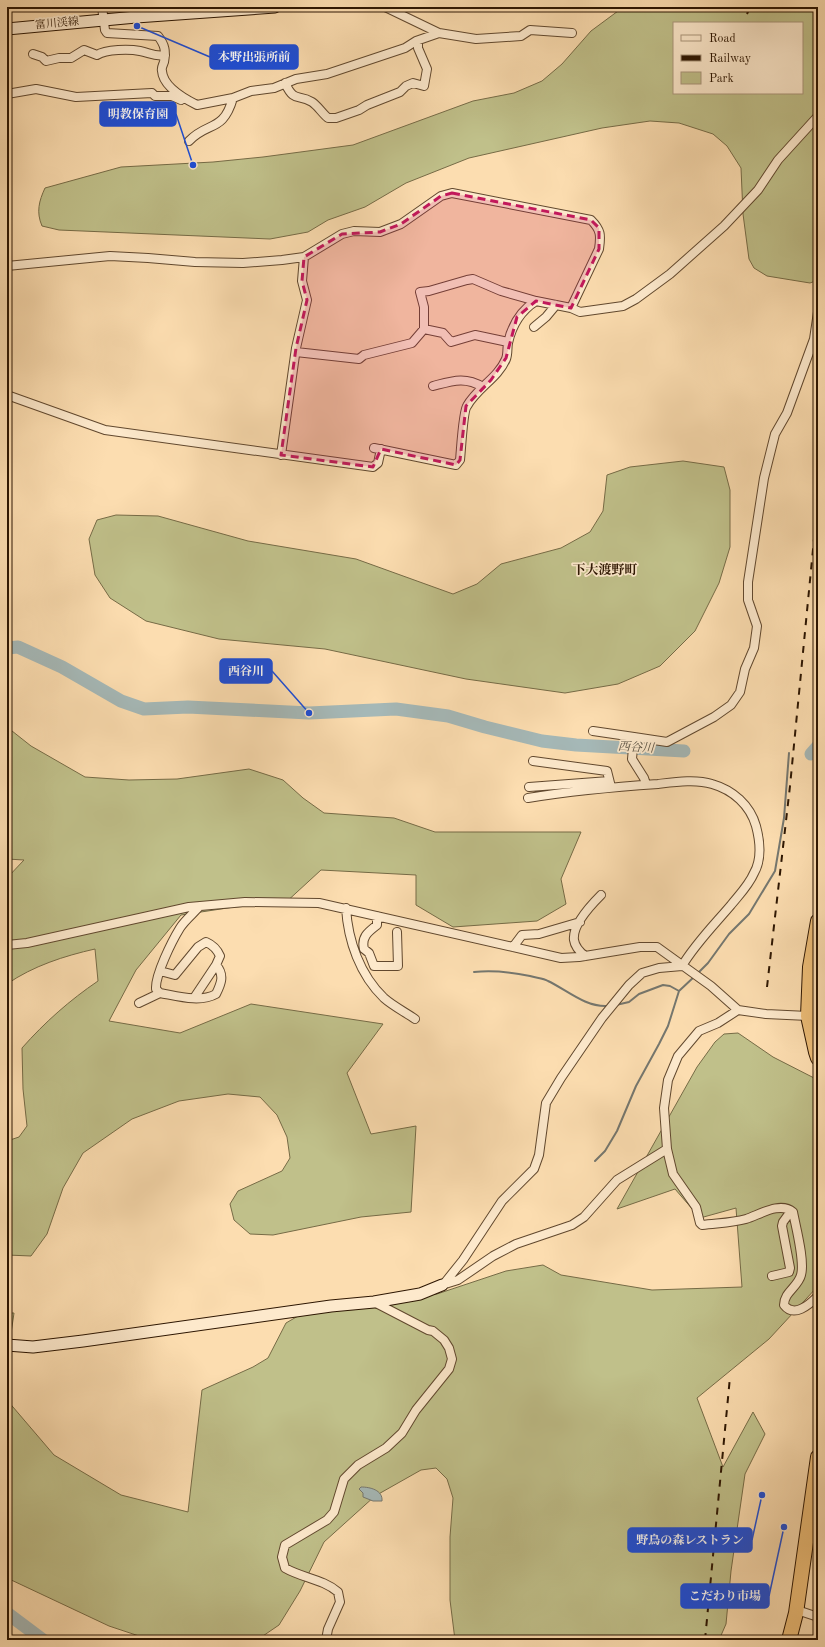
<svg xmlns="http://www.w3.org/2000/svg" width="825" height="1647" font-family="'Old Standard TT','Noto Serif JP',serif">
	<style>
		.green { fill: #c0c08a; stroke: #766b46; fill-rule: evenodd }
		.water { fill: #a5b8b7; stroke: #75776f }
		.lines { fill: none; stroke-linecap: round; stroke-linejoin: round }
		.stream { stroke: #75776f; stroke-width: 2 }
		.river { stroke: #a5b8b7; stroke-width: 13 }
		.street-casing { stroke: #61482e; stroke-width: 10 }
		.secondary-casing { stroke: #2d1602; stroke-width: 13 }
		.highway-casing { stroke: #2d1602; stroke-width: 16 }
		.street { stroke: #fde9cc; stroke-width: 8 }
		.secondary { stroke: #fde9cc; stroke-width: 11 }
		.highway { stroke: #eebe78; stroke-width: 14 }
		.rail { stroke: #2d1602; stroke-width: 2; stroke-dasharray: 7 7; stroke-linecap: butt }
		.marked { fill: #c2185b; fill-opacity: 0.2; stroke: #c2185b; stroke-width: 3; stroke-dasharray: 8 5; stroke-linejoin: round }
		.labels { text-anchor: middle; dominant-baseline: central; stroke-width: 3.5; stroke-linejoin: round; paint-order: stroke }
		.street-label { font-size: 11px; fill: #2d1602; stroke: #fde9cc }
		.water-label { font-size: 12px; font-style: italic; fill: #574f41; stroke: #fde9cc }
		.quarter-label { font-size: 13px; font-weight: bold; fill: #2d1602; stroke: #fde9cc }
		.leader { fill: none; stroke: #1d4ed8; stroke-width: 1.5 }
		.callout-dot { fill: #1d4ed8; stroke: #fde9cc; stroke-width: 1.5 }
		.callout { fill: #1d4ed8; stroke: #1d4ed8; stroke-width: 1.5 }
		.callout-label { font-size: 12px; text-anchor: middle; font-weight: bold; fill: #fff }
	</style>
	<rect width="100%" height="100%" fill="#fcddb0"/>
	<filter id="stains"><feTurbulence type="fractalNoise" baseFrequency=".005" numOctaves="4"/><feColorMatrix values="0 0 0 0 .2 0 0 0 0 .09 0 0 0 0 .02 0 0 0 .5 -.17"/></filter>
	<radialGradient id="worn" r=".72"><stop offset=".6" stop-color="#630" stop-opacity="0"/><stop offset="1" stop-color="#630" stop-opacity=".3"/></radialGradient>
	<!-- green -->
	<path class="green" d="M 634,7 L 810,7 L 818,9 L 818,280 L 810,283 L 767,276 L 754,268 L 749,259 L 743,214 L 741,168 L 727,146 L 713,134 L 679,123 L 650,121 L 602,128 L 469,158 L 406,183 L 365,207 L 328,220 L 308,232 L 270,239 L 59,230 L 42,226 C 36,212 39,201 45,188 L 121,167 L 213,162 L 263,157 L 353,145 L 473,101 L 514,93 L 542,81 L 562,64 L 591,31 L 618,11 ZM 674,23 L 802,23 L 802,93 L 674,93 Z
		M 683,461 L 724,467 L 730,490 L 730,547 L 719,583 L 695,631 L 660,666 L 618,684 L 565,693 L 466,679 L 325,649 L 219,639 L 146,621 L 110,598 L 95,575 L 89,539 L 97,520 L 116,515 L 158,516 L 248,541 L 356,559 L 453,594 L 477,584 L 501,564 L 561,548 L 590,532 L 603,511 L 607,475 L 630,467 Z
		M 7,727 L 31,746 L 85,777 L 129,780 L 177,779 L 249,769 L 283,780 L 303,798 L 324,813 L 394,818 L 435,832 L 581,832 L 561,879 L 566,904 L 537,921 L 453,927 L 416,905 L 416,875 L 321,870 L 284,904 L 234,907 L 181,915 L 136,970 L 109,1021 L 180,1033 L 251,1004 L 383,1024 L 347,1073 L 371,1134 L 416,1126 L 411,1212 L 361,1217 L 273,1235 L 250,1234 L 234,1220 L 230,1204 L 238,1191 L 282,1171 L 290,1158 L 287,1137 L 277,1115 L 260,1097 L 228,1094 L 179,1101 L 132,1119 L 83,1153 L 63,1188 L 47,1234 L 31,1256 L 7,1255 L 7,1141 L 19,1137 L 27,1126 L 23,1089 L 22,1048 C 45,1022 70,1000 98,981 L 95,949 C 64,956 33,966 7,984 L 7,878 L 24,860 L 7,859 Z
		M 738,1033 L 773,1057 L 818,1080 L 818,1286 L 769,1339 L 697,1398 L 723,1467 L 753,1412 L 765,1434 L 745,1474 L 731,1571 L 726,1624 L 719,1640 L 455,1640 L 450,1600 L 450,1537 L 453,1498 L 447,1479 L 436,1468 L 421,1470 L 375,1496 L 324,1542 L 300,1591 L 279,1625 L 257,1640 L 151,1640 L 109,1626 L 7,1578 L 7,1400 L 54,1455 L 121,1495 L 188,1512 L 202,1390 L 253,1367 L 268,1358 L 286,1323 L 317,1305 L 367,1302 L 437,1294 L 506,1271 L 543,1265 L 561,1275 L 652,1290 L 742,1287 L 736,1208 L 700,1218 L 675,1189 L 617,1209 L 697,1067 L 715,1042 L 724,1034 Z
		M 7,1313 L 14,1313 L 7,1361 Z"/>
	<!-- water -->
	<path class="water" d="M 361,1487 C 370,1487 383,1490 382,1501 L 373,1501 L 363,1497 L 363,1493 L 359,1489 Z"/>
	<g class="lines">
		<!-- stream -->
		<path class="stream" d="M 474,972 C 494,970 511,972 530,976 C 536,978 543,978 548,981 C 567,990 585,1007 607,1006
			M 698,973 L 708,963 L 729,934 L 749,914 L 775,871 L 784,818 L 789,753
			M 616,1005 L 629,1002 L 639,994 L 663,985 L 670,986 L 679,991
			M 595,1161 L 605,1151 L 617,1131 L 636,1086 L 659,1044 L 668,1026 L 679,991 L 695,976"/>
		<!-- river -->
		<path class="river" d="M 7,648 L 18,647 L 62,667 L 121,701 L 144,709 L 188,707 L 309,713 L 396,709 L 448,716 L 485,727 L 542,741 L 576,745 L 684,751
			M 811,754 L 818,746
			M 7,1613 L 43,1640"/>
		<!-- street casing -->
		<g class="street-casing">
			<path id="street" d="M 102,7 L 105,30 L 107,33 L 158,36 C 165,45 166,51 164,62 C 163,65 161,68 162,71 C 163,87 185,99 197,105 L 233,98 L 251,91 L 274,88 L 296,79 L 327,74 L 405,48 L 416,41 L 439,33
				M 385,7 L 439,33 L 476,39 L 521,36 L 530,30 L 572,33
				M 33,54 L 42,57 L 46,61 L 59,58 L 71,58 L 84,50 L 97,55 C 106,49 130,49 140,51 C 150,53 155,57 165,55
				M 285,83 C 295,104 298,93 312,102 C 318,106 322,113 328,118 L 336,118 L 359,110 L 367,105 L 400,92 L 406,86 L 413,83 L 424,86 L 427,69 L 418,48 L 418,41
				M 7,94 L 36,89 L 76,97 L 152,93 L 155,96 L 172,96 L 181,100
				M 189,141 C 208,121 223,133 233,98
				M 7,266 L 110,256 L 148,258 L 195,262 L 243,263 L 282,260 L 304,257 L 342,234 L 354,231 L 380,232 L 401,224 L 441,196 L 452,193 L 591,220 C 601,230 601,235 599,249 L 571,308
				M 534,327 L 546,317 L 556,305
				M 424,329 L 424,307 L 420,292 L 429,291 L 467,280 L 473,279 L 501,291 L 536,301
				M 296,352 L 359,359 L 364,355 L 412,343 L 424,329 L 443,333 L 451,342 L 475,335 L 508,342
				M 433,386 C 452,381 465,376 483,387
				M 7,395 L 105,430 L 373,467 L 378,463 L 381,449
				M 374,448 L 456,465 L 460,460 C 461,451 463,411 467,406 C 477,388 498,378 506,359 C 508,354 507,348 508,343 C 512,325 520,311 536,301 L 571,308 L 580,312 L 623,306 L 636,299 L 670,274 L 724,226 L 758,190 L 778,160 L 818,116
				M 281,455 L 296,348 L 307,300 L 302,281 L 304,257
				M 593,731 L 634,737 L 632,759 L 644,778 L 646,784
				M 634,737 L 667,742 L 714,717 L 731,705 L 740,692 L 745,669 L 754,648 L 757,626 L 748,600 L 748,582 L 764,478 L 775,434 L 787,413 L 814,339 L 818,312
				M 533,761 L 607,771 L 611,787
				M 529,787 L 609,781
				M 528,798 C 571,791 614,787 658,784 C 675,782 696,779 712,784 C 733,790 750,805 756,826 C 760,841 762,859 754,873 C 749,885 739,895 731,905 C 714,925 695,944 682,966
				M 346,908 C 348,941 360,975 384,998 C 393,1006 405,1012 415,1019
				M 377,916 L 377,925 C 368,932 361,937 364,949 L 369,953 L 374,966 L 398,966 L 397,932
				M 7,945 L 27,943 L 189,907 L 245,902 L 319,903 L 561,958 L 579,957 L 640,947 L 657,947 L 711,986 L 738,1010 L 766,1014 L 808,1016
				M 513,947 L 522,935 L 539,934 L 580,922
				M 585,956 C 580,952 575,947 574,940 C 572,925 591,905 601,895
				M 160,971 L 175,975 L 198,947 L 206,942 C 213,945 217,949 220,956 L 216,965
				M 194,998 L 216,965 C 225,975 221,984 216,994 C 200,1003 177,996 160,993 L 156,989 C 155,975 172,941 180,928 C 185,920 193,914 199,907
				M 139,1003 L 160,993
				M 667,1149 L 673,1174 L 696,1207 L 700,1223 L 702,1225 C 717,1223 732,1223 746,1219 C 759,1215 780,1201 793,1212 C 796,1228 805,1261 801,1275 C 798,1287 784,1292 784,1305 C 794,1318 809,1305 818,1296
				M 772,1276 L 789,1272 L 790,1268 L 782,1226 L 783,1222 L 791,1211
				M 442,1285 L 458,1280 L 493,1256 L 516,1244 L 572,1225 L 584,1217 L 617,1180 L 667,1149 L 664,1108 L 668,1080 L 678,1056 L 699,1031 L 718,1023 L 738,1010
				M 443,1285 L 463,1260 L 502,1201 L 534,1169 L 539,1155 L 546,1103 L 561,1078 L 602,1018 L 629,985 L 642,973 L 659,968 L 682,966
				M 797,1610 L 818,1617
				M 326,1640 L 328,1629 L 340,1602 L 338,1592 C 323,1579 302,1578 285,1568 L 282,1557 L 285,1545 L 327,1520 L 334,1512 L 344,1479 L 358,1465 L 386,1448 L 402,1433 L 416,1410 L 449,1369 L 452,1359 L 449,1348 L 444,1340 L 433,1331 L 428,1330 L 374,1302"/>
		</g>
		<!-- secondary casing -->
		<g class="secondary-casing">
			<path id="secondary" d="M 7,29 L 136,17 L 275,7
				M 7,1345 L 33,1347 L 83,1341 L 331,1306 L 374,1302 L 420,1294 L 442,1285"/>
		</g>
		<!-- highway casing -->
		<g class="highway-casing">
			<path id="highway" d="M 818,921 L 810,967 L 808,1016 L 816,1052 L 818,1058
				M 789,1640 L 796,1613 L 818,1457"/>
		</g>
		<!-- street -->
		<use href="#street" class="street"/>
		<!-- secondary -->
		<use href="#secondary" class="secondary"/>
		<!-- highway -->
		<use href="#highway" class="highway"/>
		<!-- rail -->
		<path class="rail" d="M 747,14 L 750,7
			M 767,987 L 790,786 L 818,498
			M 705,1640 L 730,1377"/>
	</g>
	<!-- marked area -->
	<path class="marked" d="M 452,193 L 591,220 L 599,228 L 599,249 L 571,308 L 536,301 L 517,317 L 506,358 L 491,380 L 466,406 L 460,460 L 456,465 L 381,449 L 373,467 L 281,455 L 296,348 L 307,300 L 302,281 L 304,257 L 342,234 L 380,232 L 401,224 L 441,196 Z"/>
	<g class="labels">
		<!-- street labels -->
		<g class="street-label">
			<text transform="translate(57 24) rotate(-5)">富川渓線</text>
		</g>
		<!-- water labels -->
		<g class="water-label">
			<text transform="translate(636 748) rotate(3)">西谷川</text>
		</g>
		<!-- quarter labels -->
		<g class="quarter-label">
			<text x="605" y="570">下大渡野町</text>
		</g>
	</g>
	<!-- callouts -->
	<path class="leader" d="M137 26L210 57M193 165L176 114M309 713L272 671M762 1495L752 1540M784 1527L769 1596"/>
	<g class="callout-dot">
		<circle cx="137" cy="26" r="4"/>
		<circle cx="193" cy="165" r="4"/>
		<circle cx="309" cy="713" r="4"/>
		<circle cx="762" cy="1495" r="4"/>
		<circle cx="784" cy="1527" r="4"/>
	</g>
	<g class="callout">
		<rect x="210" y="45" width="88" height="24" rx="4"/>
		<rect x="100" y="102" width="76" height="24" rx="4"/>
		<rect x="220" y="659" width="52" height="24" rx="4"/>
		<rect x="628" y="1528" width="124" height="24" rx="4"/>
		<rect x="681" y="1584" width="88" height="24" rx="4"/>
	</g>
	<g class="callout-label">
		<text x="254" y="61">本野出張所前</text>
		<text x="138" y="118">明教保育園</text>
		<text x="246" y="675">西谷川</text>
		<text x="690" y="1544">野鳥の森レストラン</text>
		<text x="725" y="1600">こだわり市場</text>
	</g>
	<!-- margin -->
	<rect width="825" height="1647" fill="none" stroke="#fcddb0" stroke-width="24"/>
	<rect x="8" y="8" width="809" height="1631" fill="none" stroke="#2d1602" stroke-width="2"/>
	<rect x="12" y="12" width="801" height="1623" fill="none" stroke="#2d1602"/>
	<!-- legend -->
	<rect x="673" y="22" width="130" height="72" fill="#fde9cc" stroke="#aa957b"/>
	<rect x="681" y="35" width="20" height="6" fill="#fde9cc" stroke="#aa957b"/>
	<text x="709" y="42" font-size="12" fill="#2d1602">Road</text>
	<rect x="681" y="55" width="20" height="6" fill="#2d1602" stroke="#aa957b"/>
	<text x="709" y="62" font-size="12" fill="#2d1602">Railway</text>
	<rect x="681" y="72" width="20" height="12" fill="#c0c08a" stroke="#aa957b"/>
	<text x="709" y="82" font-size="12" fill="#2d1602">Park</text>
	<rect width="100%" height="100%" filter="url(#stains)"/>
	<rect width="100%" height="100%" fill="url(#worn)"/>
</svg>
